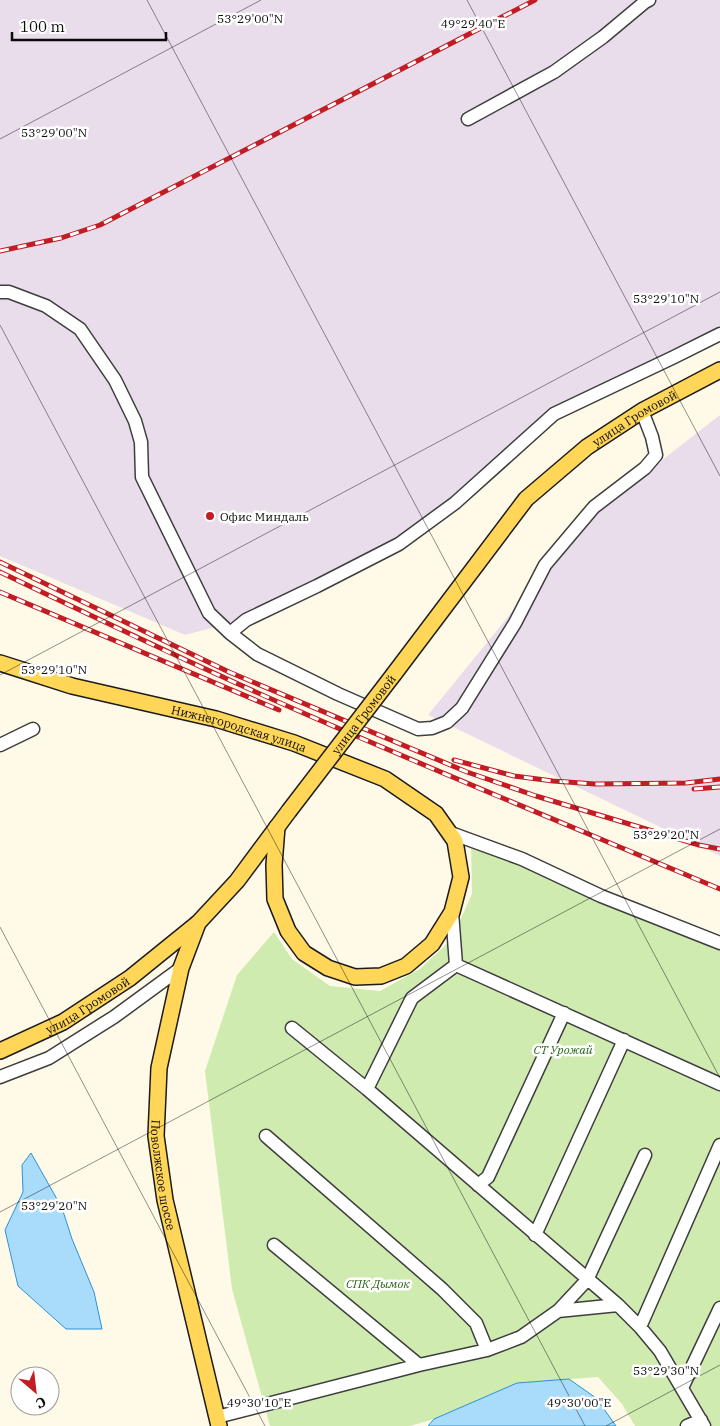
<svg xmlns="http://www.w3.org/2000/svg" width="720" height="1426" font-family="'IBM Plex Serif',serif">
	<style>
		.industrial { fill: #e9ddeb }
		.green { fill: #cfebb0 }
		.water { fill: #a9dcfa; stroke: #2c92d5 }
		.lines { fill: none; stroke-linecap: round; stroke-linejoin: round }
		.minor-casing { stroke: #3e3e3e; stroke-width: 15 }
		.major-casing { stroke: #1c1c1c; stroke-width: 18 }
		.minor { stroke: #fff; stroke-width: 12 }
		.major { stroke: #ffd658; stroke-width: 15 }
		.rail-casing { stroke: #c21c24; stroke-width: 5 }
		.rail { stroke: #fff; stroke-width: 3; stroke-dasharray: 9; stroke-linecap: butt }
		.major-bridge-casing { stroke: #1c1c1c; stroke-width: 18; stroke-linecap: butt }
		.major-bridge { stroke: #ffd658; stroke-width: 15 }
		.ticks { fill: none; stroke: #0b0b0b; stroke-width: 1; stroke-opacity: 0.45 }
		.poi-dot { fill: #c21c24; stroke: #fff; stroke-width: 2 }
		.labels { text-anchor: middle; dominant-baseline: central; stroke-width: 5; stroke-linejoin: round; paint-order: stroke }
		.street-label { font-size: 12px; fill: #0b0b0b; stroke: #fff }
		.poi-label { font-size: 12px; fill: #0b0b0b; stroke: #fff; text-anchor: start }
		.park-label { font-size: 12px; font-style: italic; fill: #286518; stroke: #fff }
		.ticks-label { font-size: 12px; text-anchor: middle; fill: #0b0b0b; stroke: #fff; stroke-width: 5; stroke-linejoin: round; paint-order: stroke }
	</style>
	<rect width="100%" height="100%" fill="#fffae8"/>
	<!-- industrial -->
	<path class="industrial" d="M 0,0 L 720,0 L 720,327 L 548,412 L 448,503 L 396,542 L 227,624 L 185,635 L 0,556 Z
		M 720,415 L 720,856 L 428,715 L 590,516 Z"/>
	<!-- green -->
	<path class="green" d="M 471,841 L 720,945 L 720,1426 L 635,1426 L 622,1404 L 598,1377 L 517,1383 L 434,1419 L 410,1426 L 270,1426 L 232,1289 L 205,1071 L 237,975 L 274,932 L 292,959 L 330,986 L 380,991 L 420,969 L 451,940 L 472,894 Z"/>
	<!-- water -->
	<path class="water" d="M 31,1153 L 62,1208 L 72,1239 L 94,1292 L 102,1329 L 66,1329 L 18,1286 L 5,1230 L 23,1192 L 22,1165 Z
		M 569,1379 L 596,1398 L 616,1426 L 428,1426 L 434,1419 L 517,1383 Z"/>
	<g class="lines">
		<!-- minor casing -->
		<g class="minor-casing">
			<path id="minor" d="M 468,119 L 554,72 L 603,37 L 645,2 L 649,0
				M 0,292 L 9,292 L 46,306 L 80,329 L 115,380 L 135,421 L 141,442 L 142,477 L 209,613 L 230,633 L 257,654 L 338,694 L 418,729 L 432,728 L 447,722 L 462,708 L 515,623 L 545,565 L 594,507 L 645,468 L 656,455 L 652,437 L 642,411
				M 230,633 L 246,620 L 317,586 L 399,544 L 455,503 L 554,414 L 674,357 L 720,334
				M 0,745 L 33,729
				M 448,832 L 522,859 L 601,896 L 720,943
				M 452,912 L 456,965 L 412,998 L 367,1089 L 618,1305 L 640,1327 L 660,1351 L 704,1426
				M 456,965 L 720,1084
				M 292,1028 L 367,1089
				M 0,1077 L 49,1058 L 114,1017 L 181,968
				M 266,1136 L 442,1289 L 476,1323 L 487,1350
				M 478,1185 L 488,1177 L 564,1013
				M 535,1235 L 624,1040
				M 274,1245 L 419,1365
				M 558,1311 L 618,1305
				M 640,1327 L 720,1145
				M 682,1388 L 720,1308
				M 217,1417 L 419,1365 L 487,1350 L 521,1337 L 558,1311 L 587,1280 L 645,1155
				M 687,1426 L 701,1420"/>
		</g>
		<!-- major casing -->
		<g class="major-casing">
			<g id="major">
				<path id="s1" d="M 0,663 L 72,686 L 216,719 L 294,743 L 385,779 L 436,814 L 455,841 L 461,877 L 452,912 L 432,944 L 406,966 L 381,976 L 355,977 L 328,968 L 304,953 L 288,931 L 275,899 L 274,865 L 277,827"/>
				<path id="s2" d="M 394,674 L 526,499 L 587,447 L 642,411 L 720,370"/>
				<path id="s3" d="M 198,923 L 181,968 L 159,1068 L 156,1136 L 165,1200 L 219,1426"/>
				<path id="s4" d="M 0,1051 L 63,1022 L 130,978 L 198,923 L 237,881 L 289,811"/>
			</g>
		</g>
		<!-- minor -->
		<use href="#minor" class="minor"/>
		<!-- major -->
		<use href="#major" class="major"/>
		<!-- rail casing -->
		<g class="rail-casing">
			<path id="rail" d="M 0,251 L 61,238 L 100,225 L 535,0
				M 0,562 L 229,672 L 467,772 L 536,796 L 699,845 L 720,849
				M 0,572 C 100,620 200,668 301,712 C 440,773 580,830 720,889
				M 0,592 L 279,710
				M 454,760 L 514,776 L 553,781 L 595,784 L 686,783 L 720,779
				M 694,789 L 720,787"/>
		</g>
		<!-- rail -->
		<use href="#rail" class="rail"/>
		<!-- major-bridge casing -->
		<g class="major-bridge-casing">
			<g id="major-bridge">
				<path id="s5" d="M 289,811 L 394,674"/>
			</g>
		</g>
		<!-- major-bridge -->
		<use href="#major-bridge" class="major-bridge"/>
	</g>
	<!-- ticks -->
	<path class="ticks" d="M 147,0 L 720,1078M 467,0 L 720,476M 0,139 L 261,0M 0,325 L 585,1426M 0,675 L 720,292M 0,927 L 265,1426M 0,1212 L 720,829M 606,1426 L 720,1365"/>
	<!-- markers -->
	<circle class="poi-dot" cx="210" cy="516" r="5"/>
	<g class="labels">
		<!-- street labels -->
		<g class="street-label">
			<text stroke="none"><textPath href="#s2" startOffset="355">улица Громовой</textPath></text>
			<text stroke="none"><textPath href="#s5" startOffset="122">улица Громовой</textPath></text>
			<text stroke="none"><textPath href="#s1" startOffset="248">Нижнегородская улица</textPath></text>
			<text stroke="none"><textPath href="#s4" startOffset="99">улица Громовой</textPath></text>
			<text stroke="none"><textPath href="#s3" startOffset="258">Поволжское шоссе</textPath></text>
		</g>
		<!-- poi labels -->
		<g class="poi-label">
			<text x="220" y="516">Офис Миндаль</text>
		</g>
		<!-- park labels -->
		<g class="park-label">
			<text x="563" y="1049">СТ Урожай</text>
			<text x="378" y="1283">СПК Дымок</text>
		</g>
	</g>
	<g class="ticks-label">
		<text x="250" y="23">53°29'00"N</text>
		<text x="473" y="28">49°29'40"E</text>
		<text x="54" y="137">53°29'00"N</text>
		<text x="666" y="303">53°29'10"N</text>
		<text x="54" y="674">53°29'10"N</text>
		<text x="666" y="839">53°29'20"N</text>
		<text x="54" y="1210">53°29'20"N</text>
		<text x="666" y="1375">53°29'30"N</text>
		<text x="259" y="1407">49°30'10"E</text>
		<text x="579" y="1407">49°30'00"E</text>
	</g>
	<!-- north arrow -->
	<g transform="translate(35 1391) rotate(152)"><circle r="24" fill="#ffffff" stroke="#9d9d9d"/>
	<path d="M0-4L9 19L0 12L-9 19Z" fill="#c21c24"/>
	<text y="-8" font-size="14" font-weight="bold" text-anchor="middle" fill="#0b0b0b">С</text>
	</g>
	<!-- scale -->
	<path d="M12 32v8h154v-8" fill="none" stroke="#0b0b0b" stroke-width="2.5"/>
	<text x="20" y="32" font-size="15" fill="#0b0b0b" stroke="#ffffff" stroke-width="4" paint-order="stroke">100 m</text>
</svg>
